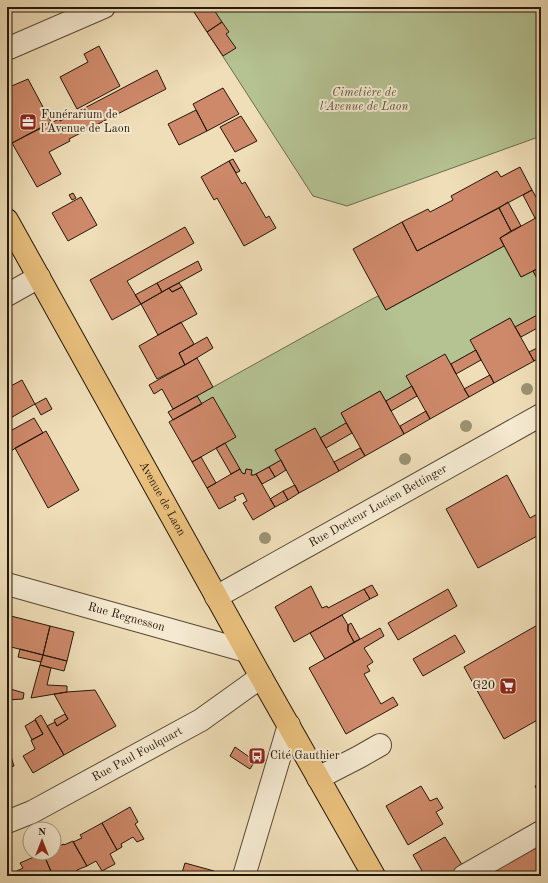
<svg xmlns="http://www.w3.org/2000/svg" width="548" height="883" font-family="'Old Standard TT',serif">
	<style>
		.green { fill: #b5c292; stroke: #6d6c4e }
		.building { fill: #ce896a; stroke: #251709 }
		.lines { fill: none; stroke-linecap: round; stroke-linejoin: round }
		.minor-casing { stroke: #584935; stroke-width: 24 }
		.major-casing { stroke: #251709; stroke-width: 24 }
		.minor { stroke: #f5ead1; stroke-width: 22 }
		.major { stroke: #e8bf7c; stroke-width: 22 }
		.tree { fill: #9b9272 }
		.labels { text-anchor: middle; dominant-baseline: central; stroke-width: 4; stroke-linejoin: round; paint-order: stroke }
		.park-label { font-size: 12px; font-style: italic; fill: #575339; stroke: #f5ead1 }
		.poi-label { font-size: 12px; fill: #251709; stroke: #f5ead1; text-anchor: start }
		.street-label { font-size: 12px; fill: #251709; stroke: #f5ead1 }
	</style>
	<rect width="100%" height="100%" fill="#efdeb8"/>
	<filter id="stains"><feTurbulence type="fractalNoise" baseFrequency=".005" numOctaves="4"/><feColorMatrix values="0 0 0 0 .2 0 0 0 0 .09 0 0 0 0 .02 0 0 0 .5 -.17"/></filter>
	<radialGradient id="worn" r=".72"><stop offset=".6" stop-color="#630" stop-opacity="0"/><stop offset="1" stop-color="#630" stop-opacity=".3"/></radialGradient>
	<!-- green -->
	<path class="green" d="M 191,7 L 541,7 L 541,136 L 347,206 L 313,196 Z
		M 504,246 L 521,277 L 533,271 L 541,286 L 541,301 L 539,307 L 541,308 L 541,313 L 515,327 L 510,318 L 471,340 L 476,350 L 451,364 L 406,376 L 412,386 L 386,401 L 380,391 L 341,413 L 346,423 L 320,438 L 315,428 L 275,450 L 281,460 L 254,475 L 251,475 L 251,470 L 246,469 L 245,474 L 242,473 L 197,396 L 372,299 L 378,296 L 386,310 Z"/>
	<!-- building -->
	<path class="building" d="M 194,7 L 212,7 L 222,22 L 207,32 L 192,9 Z
		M 222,22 L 229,32 L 226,34 L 236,48 L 223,56 L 207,32 Z
		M 99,46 L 120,86 L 77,109 L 60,77 L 88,62 L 84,54 Z
		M 157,70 L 166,89 L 69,139 L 70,141 L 49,152 L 61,174 L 37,187 L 12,143 L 59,119 L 60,121 Z
		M 28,79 L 51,122 L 12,143 L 7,134 L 7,88 Z
		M 223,88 L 239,114 L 207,131 L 193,104 Z
		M 196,110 L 207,131 L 179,145 L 168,124 Z
		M 241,116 L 257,141 L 235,152 L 220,127 Z
		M 233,159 L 240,171 L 236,173 L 229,161 Z
		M 229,161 L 242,184 L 245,182 L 266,218 L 269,216 L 276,228 L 244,246 L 217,198 L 214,200 L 201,177 Z
		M 520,167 L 532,190 L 417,251 L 402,222 L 428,209 L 430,212 L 453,200 L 451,196 L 497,171 L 501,177 Z
		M 532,190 L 541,206 L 541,215 L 535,218 L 523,195 Z
		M 73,193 L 76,198 L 72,200 L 69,195 Z
		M 81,197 L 97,225 L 68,241 L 52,213 Z
		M 508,202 L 521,226 L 511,231 L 499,208 Z
		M 499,208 L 511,231 L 500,238 L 504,246 L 386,310 L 353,249 L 402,222 L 417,251 Z
		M 541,215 L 541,267 L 521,277 L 500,238 Z
		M 185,227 L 194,243 L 127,281 L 141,304 L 112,320 L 90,280 Z
		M 198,261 L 202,270 L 162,292 L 157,283 Z
		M 541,267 L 541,286 L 533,271 Z
		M 157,283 L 162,292 L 141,304 L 135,295 Z
		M 179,283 L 182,287 L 172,292 L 169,288 Z
		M 182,287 L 197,314 L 158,335 L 141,304 L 169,288 L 172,292 Z
		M 541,313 L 541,326 L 521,337 L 515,327 Z
		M 510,318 L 534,361 L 494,383 L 470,340 Z
		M 181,322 L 194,344 L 179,353 L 185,365 L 157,379 L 139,346 Z
		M 207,337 L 213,348 L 185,365 L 179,353 Z
		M 541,346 L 541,357 L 534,361 L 529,352 Z
		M 476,350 L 481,360 L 456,374 L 451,364 Z
		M 445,354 L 469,397 L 430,419 L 406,376 Z
		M 197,358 L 213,387 L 173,409 L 162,389 L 154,394 L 149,385 Z
		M 490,375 L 494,383 L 469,397 L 464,389 Z
		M 22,380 L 35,404 L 7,420 L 7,388 Z
		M 412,386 L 417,396 L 391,411 L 386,401 Z
		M 380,391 L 404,434 L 365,456 L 341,413 Z
		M 197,396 L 202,404 L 173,420 L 168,412 Z
		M 213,397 L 236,437 L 192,462 L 169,422 Z
		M 46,398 L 52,409 L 41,415 L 35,404 Z
		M 426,411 L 430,419 L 404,434 L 400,426 Z
		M 34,418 L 43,433 L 7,453 L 7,427 L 7,428 L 10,426 L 12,430 Z
		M 346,423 L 352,433 L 326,448 L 320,438 Z
		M 315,428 L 339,471 L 299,493 L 275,450 Z
		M 46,431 L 79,490 L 48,508 L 15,448 Z
		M 225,443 L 240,469 L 231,474 L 216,448 Z
		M 360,448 L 365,456 L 339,471 L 334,462 Z
		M 201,457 L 216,483 L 207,488 L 192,462 Z
		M 281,460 L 286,470 L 275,477 L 269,467 Z
		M 269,467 L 275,477 L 262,484 L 256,474 Z
		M 240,469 L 242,473 L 245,474 L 246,469 L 252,470 L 251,475 L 254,475 L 256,474 L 275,507 L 253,520 L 243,503 L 247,501 L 243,493 L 234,497 L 236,500 L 219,509 L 207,488 Z
		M 507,475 L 530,518 L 541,512 L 541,539 L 539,535 L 478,568 L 446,509 Z
		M 295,485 L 299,493 L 288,500 L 283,491 Z
		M 283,491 L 288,500 L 275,507 L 270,499 Z
		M 372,585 L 378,595 L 370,599 L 364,589 Z
		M 311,586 L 322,608 L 327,606 L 328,608 L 364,589 L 370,599 L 294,642 L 275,607 Z
		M 448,589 L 457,606 L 398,640 L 388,623 Z
		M 7,615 L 50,626 L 43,655 L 7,646 Z
		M 342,615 L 348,625 L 348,631 L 354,642 L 325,659 L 310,633 Z
		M 351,623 L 360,639 L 354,642 L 348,631 L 348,625 Z
		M 541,623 L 541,718 L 504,739 L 464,667 Z
		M 50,626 L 74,632 L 67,661 L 43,655 Z
		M 380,628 L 384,636 L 364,648 L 373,662 L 367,666 L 370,671 L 364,674 L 381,704 L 393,697 L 398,705 L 346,734 L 309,668 Z
		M 455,635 L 465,652 L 423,676 L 413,659 Z
		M 20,649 L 43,655 L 41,662 L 18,657 Z
		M 43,655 L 67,661 L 64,671 L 40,665 Z
		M 40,665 L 51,668 L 47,685 L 67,686 L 67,692 L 31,698 Z
		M 7,688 L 24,693 L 23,699 L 7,700 Z
		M 95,690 L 116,726 L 64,755 L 47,726 L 55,722 L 57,726 L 68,719 L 54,694 L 67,692 Z
		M 65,714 L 68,719 L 57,726 L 54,720 Z
		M 41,715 L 64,755 L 33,773 L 23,756 L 35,749 L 31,740 L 43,734 L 35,719 Z
		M 35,720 L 43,734 L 32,740 L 25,726 Z
		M 7,747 L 8,747 L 14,766 L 7,768 Z
		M 235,747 L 255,761 L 250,769 L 230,756 Z
		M 541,782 L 541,797 L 535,786 Z
		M 421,786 L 430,801 L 437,798 L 443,808 L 436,812 L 443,824 L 408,845 L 386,806 Z
		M 130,807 L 138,822 L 135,824 L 144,839 L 137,842 L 133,837 L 121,844 L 122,847 L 117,850 L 102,823 Z
		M 102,823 L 117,850 L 110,854 L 115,864 L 102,871 L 96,861 L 87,866 L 73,842 L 82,838 L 80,835 Z
		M 445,837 L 464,868 L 450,876 L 425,876 L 413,855 Z
		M 73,841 L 87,866 L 77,870 L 79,876 L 53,876 L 43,853 L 54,853 L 54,848 L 64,844 L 64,845 Z
		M 541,843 L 541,874 L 538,876 L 501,876 L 496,868 Z
		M 43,853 L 53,876 L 14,876 L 13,873 L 23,868 L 20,863 Z
		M 185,863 L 214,871 L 213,876 L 181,876 Z"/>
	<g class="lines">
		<!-- minor casing -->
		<g class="minor-casing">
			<g id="minor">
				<path d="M 7,49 L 104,7"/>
				<path d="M 7,295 L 39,277"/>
				<path id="s1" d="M 7,584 L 246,651"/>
				<path id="s2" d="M 216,597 L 541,415"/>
				<path d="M 318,778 L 359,757 L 380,745"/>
				<path id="s3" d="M 7,822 L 32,812 L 201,720 L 261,677"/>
				<path d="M 244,876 L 289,725"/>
				<path d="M 464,876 L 541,832"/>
			</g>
		</g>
		<!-- major casing -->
		<g class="major-casing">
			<g id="major">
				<path id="s4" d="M 7,220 L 261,677 L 374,876"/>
			</g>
		</g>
		<!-- minor -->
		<use href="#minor" class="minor"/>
		<!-- major -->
		<use href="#major" class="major"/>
	</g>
	<!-- trees -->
	<g class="tree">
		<circle cx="527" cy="389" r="6"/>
		<circle cx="466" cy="426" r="6"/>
		<circle cx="405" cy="459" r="6"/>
		<circle cx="265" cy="538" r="6"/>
	</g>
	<!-- icons -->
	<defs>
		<g id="office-square" transform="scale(0.9)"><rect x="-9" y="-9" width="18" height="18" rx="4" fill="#8f2418" stroke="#f5ead1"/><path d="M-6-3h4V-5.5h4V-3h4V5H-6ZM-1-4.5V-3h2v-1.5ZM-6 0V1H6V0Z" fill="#fff"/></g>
		<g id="supermarket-square" transform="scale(0.9)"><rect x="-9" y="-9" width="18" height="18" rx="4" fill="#8f2418" stroke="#f5ead1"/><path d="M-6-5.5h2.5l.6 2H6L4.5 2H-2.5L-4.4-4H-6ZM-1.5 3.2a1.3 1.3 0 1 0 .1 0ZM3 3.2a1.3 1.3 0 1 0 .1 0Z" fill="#fff"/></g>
		<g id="bus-square" transform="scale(0.9)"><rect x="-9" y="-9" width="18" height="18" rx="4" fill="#8f2418" stroke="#f5ead1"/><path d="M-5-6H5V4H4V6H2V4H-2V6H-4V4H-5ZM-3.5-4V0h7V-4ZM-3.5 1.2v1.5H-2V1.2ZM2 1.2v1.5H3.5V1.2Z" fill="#fff"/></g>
	</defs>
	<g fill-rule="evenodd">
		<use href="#office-square" x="28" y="122"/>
		<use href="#supermarket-square" x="508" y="686"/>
		<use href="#bus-square" x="257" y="756"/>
	</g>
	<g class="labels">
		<!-- park labels -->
		<g class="park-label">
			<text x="364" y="93">Cimetière de<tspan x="364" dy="14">l'Avenue de Laon</tspan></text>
		</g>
		<!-- poi labels -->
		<g class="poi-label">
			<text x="41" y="115">Funérarium de<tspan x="41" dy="14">l'Avenue de Laon</tspan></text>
			<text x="495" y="686" text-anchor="end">G20</text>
			<text x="270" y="756">Cité Gauthier</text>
		</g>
		<!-- street labels -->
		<g class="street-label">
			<text stroke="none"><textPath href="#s4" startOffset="319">Avenue de Laon</textPath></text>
			<text stroke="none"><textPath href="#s2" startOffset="186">Rue Docteur Lucien Bettinger</textPath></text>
			<text stroke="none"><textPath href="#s1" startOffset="124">Rue Regnesson</textPath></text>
			<text stroke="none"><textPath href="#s3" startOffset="147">Rue Paul Foulquart</textPath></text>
		</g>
	</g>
	<!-- margin -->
	<rect width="548" height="883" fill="none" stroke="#efdeb8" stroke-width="24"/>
	<rect x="8" y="8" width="532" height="867" fill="none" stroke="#251709" stroke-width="2"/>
	<rect x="12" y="12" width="524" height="859" fill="none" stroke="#251709"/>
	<!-- north arrow -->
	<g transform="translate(42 841)"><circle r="19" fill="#f5ead1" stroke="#a29681"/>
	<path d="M0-3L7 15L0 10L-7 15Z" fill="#8f2418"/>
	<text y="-6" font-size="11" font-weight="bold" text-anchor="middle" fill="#251709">N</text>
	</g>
	<rect width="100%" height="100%" filter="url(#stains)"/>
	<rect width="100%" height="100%" fill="url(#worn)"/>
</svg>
